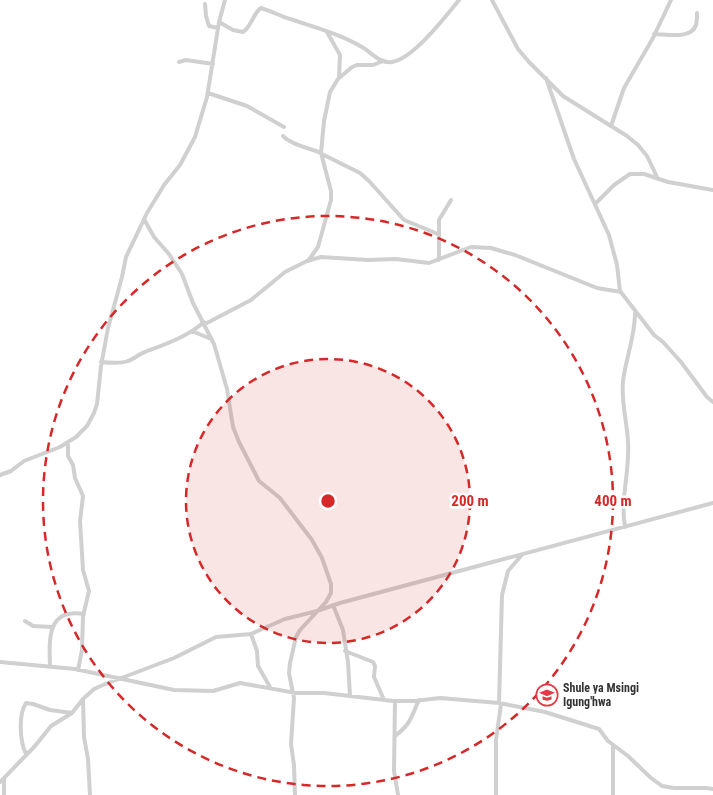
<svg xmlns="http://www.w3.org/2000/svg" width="713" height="795" font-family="'Roboto Condensed',sans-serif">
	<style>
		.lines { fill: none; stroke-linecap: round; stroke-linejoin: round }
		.minor { stroke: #d0d0d0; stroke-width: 4 }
		.ring { fill: none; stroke: #d62828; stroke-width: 2.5; stroke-dasharray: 9 6 }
		.labels { text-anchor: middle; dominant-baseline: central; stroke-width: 5; stroke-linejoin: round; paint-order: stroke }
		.poi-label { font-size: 12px; font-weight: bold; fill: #333; stroke: #fff; text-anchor: start }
		.centre { fill: #d62828; stroke: #fff; stroke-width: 2.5 }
		.ring-label { font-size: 15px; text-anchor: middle; font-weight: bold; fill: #d62828; stroke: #fff; stroke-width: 5; stroke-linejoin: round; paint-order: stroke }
	</style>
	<rect width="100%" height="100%" fill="#fff"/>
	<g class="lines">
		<!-- minor -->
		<path class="minor" d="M 492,0 L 518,49 L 529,62 L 563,96 L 627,136 L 638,145 L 647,156 L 658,179
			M 205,4 L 206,16 L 209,26 L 218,28
			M 219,22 L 233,30 L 243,32 C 252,26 253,13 261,8 C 271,11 280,16 290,19 C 314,27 340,34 362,47 C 371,52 380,64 392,62 C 414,58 445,17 459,0
			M 327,32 L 340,55 L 339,78
			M 654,34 C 666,34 691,40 696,25 C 697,21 697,17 697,13
			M 179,62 L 186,60 L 213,64
			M 546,78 L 574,159 L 609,235 L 617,265 L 620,291 L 654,335 L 663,342 L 681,362 L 707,397 L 713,402
			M 208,93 L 247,106 L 284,127
			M 611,126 L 624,88 L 653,38 L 671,0
			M 283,136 C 291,145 310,148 321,153
			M 322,154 L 360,173 L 369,181 L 404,220 L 438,234
			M 595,204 L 614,185 L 630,174 L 644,174 L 668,182 L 713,190
			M 144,219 L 154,237 L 169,254 L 182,274 L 193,303 L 214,344 L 227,389 L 233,427 L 239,442 L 259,481 L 280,498 L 312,540 L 322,558 L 331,584 L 331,593 L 326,602 L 300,630 L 296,637 L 290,663 L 289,673 L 294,698 L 291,744 L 294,765 L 295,795
			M 439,260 L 439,220 L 451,200
			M 308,261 L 318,247 L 331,200 L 331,191 L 321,153 L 324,121 L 330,92 L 338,79 L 352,67 L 357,65 L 373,65 L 383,61
			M 205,324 L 251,300 L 285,272 L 307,261 L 321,257 L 368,260 L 396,259 L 429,263 L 471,247 L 491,248 L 515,255 L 597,288 L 621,292
			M 192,331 L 211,339
			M 101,362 C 110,363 120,364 128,361 C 134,359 139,354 145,352 C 166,344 187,337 204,322
			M 68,442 L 68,456 L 73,465 L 75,478 L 83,496 L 80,521 L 83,570 L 89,591 L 83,616 L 82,650 L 78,670
			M 0,475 L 11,471 L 24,461 L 60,447 L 76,437 L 87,426 L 94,413 L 97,404 L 101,366 L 108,328 L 122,277 L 126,257 L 147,213 L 164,185 L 180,165 L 195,137 L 207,97 L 219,22 L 225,0
			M 625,527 C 620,499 630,471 628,442 C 627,421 621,402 623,381 C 626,358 635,336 635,313
			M 333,605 L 343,630 L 348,662 L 350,696
			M 25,621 L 33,626 L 52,627
			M 251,634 L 257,651 L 258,666 L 270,687
			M 345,651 L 373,662 L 375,666 L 374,677 L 384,700
			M 0,662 L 75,669 L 174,690 L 213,691 L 240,683 L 296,693 L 324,693 L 393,701 L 414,701 L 440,698 L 499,703 L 545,712 L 599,729 L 608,741 L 628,756 L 651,778 L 662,786 L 674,788 L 706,788 L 713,789
			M 50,666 C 49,639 47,608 84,614
			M 83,699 L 84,737 L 88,759 L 90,795
			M 395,701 L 394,771 L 398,795
			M 499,703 L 502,595 L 508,571 L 521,556
			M 395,736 C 411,724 411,717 419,700
			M 26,754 C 20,742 18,715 26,703 L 33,704 L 50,710 L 72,713
			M 4,778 L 4,795
			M 0,782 L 35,746 L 51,726 L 72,713 L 83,699 L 94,689 L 103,685 L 174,658 L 216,637 L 251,634 L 285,619 L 317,611 L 340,603 L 713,503
			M 496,795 L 496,740 L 501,704
			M 613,795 L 613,745"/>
	</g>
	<!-- distance rings -->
	<circle cx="328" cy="501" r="142" fill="#d62828" fill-opacity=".12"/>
	<g class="ring">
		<circle cx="328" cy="501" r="142"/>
		<circle cx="328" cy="501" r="285"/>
	</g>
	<!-- icons -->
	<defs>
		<g id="school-ring" transform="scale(1.125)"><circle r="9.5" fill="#fff" stroke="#e63946" stroke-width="1.5"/><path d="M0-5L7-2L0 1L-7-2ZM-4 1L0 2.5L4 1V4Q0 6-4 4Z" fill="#e63946"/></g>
	</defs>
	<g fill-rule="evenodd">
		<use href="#school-ring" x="547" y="695"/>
	</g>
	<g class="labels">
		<!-- poi labels -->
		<g class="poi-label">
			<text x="563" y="688">Shule ya Msingi<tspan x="563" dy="14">Igung'hwa</tspan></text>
		</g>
	</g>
	<circle cx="328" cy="501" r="8" class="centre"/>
	<g class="ring-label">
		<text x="470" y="506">200 m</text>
		<text x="613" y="506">400 m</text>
	</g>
</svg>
